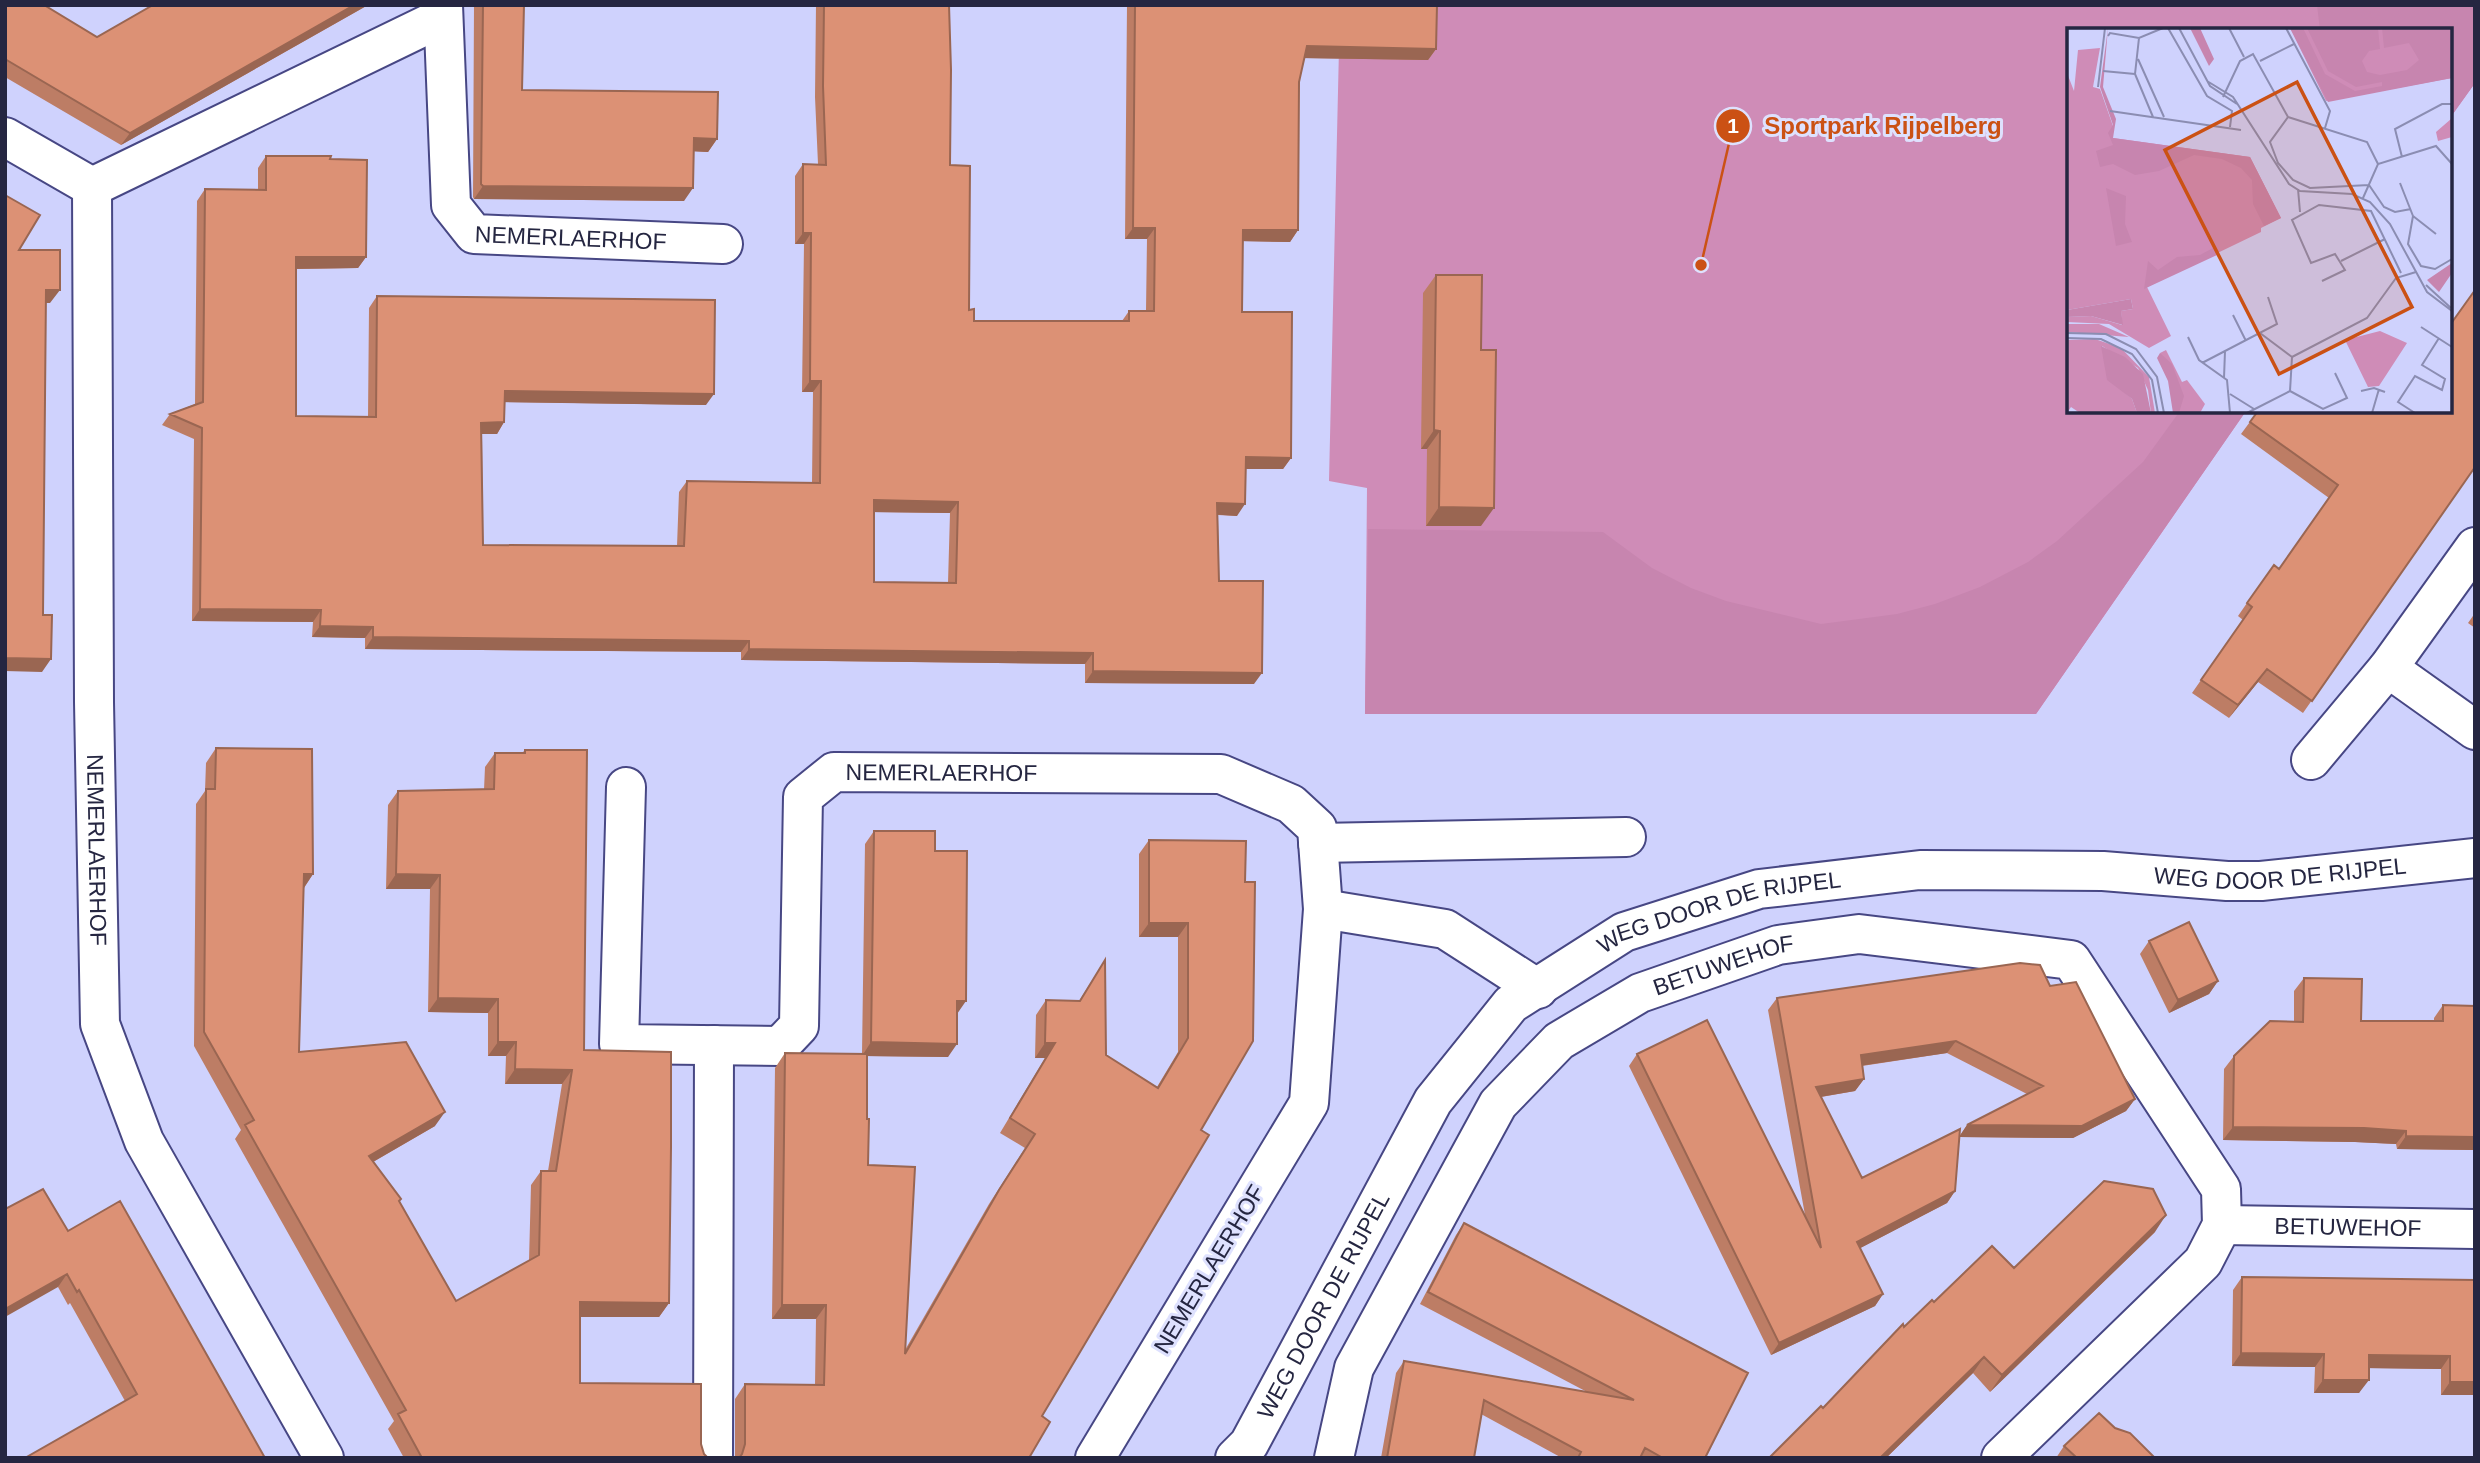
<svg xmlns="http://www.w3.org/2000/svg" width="2480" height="1463" font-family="Helvetica,sans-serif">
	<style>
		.green { fill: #cf8cb7 }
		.forest { fill: #c785af }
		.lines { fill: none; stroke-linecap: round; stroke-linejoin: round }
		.minor-casing { stroke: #474784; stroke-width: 42 }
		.minor { stroke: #fff; stroke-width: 38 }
		.wall { fill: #bd7d65; fill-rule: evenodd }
		.shaded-wall { fill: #9a6652 }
		.building { fill: #dc9175; stroke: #9a6652; stroke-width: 2; fill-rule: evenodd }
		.labels { text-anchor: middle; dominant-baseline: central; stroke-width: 6; stroke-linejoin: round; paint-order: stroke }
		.street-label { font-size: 23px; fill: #252641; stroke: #dee1fe }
		.inset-road { fill: none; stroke: #8b8db2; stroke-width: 2 }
		.view { fill: #cb5114; fill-opacity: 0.15; stroke: #cb5114; stroke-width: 3.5 }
		.inset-edge { fill: none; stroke: #252641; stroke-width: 3.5 }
		.leader { fill: none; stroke: #cb5114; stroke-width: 2.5 }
		.callout-dot { fill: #cb5114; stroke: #dee1fe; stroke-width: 2.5 }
		.mark-label { font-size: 21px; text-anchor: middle; font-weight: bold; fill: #fff }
		.callout-label { font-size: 24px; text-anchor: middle; font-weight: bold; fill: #cb5114; stroke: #dee1fe; stroke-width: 6; stroke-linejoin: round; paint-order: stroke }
	</style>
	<rect width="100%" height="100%" fill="#cfd2fd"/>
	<!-- green -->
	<path class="green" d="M 1340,5 L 2475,5 L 2475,83 L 2450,118 L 2450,30 L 2069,30 L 2069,411 L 2246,411 L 2036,714 L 1365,714 L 1367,488 L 1329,481 Z"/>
	<!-- forest -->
	<path class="forest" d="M 2317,5 L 2475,5 L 2475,83 L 2450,118 L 2450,30 L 2320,30 Z
		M 2180,411 L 2246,411 L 2036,714 L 1365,714 L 1368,529 L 1603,532 L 1652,568 L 1691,588 L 1726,601 L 1821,624 L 1897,614 L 1935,604 L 1980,587 L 2028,562 L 2057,541 L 2143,462 Z"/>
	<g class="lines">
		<!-- minor casing -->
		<g class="minor-casing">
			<g id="minor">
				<path id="s1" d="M 443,5 L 451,205 L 474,234 L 723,244"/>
				<path d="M 5,137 L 92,187"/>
				<path id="s2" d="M 92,187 L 94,702 L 100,1024 L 144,1141 L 324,1458"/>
				<path d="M 92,187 L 443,17"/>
				<path d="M 2388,668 L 2475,730"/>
				<path d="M 2311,760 L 2388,668 L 2475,547"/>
				<path id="s3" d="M 626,787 L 619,1044 L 780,1046 L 799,1026 L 803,797 L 834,772 L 1221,774 L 1291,804 L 1317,828 L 1323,909 L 1309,1103 L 1095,1458"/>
				<path d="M 1318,843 L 1626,837"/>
				<path d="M 1323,909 L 1445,929 L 1538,989"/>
				<path id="s4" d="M 2222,1225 L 2475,1229"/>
				<path d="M 713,1458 L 714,1045"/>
				<path id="s5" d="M 1235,1458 L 1249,1444 L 1433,1101 L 1511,1004 L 1624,932 L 1759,889 L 1920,870 L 2103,871 L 2227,881 L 2261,881 L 2475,858"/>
				<path id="s6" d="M 1334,1458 L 1354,1368 L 1498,1104 L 1559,1041 L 1640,993 L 1778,945 L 1859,934 L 2071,960 L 2221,1189 L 2222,1225 L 2203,1262 L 2001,1458"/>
			</g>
		</g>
		<!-- minor -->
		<use href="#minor" class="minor"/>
	</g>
	<!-- wall -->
	<path class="wall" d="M 5,5 L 97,37 L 153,5 L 368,5 L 121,145 L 5,77 Z
		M 474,5 L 524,5 L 522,90 L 717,139 L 708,152 L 694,151 L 684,201 L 474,199 L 473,197 Z
		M 816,5 L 949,5 L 950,165 L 969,310 L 974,321 L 1122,321 L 1129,311 L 1146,311 L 1147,239 L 1125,239 L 1127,5 L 1437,5 L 1436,49 L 1428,60 L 1304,58 L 1299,82 L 1298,230 L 1290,242 L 1243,241 L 1242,312 L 1291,458 L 1283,469 L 1246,469 L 1237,516 L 1218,515 L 1219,581 L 1254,684 L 1085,683 L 1085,664 L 741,660 L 741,652 L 365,649 L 365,638 L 312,637 L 313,622 L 192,621 L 194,439 L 162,425 L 170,414 L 195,404 L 197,201 L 205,189 L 258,190 L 258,168 L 266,156 L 330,159 L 366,257 L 358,268 L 296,269 L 296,416 L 368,417 L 369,308 L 377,296 L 706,405 L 505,402 L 504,422 L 497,434 L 482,434 L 483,545 L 677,546 L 679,492 L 687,481 L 812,483 L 813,392 L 802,392 L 804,244 L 795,244 L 795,176 L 803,164 L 818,164 L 815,97 ZM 874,512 L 950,513 L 948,583 L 874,582 Z
		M 1436,275 L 1481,350 L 1481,526 L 1426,526 L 1427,449 L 1421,449 L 1423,293 Z
		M 2258,411 L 2475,467 L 2303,713 L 2258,682 L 2229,718 L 2192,693 L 2243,620 L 2238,616 L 2247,603 L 2279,569 L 2329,498 L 2241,434 Z
		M 2475,613 L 2475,628 L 2468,623 Z
		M 216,748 L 313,874 L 304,888 L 299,1052 L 435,1126 L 373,1162 L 399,1202 L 456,1301 L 529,1261 L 531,1185 L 541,1171 L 548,1171 L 562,1084 L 505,1084 L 506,1056 L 488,1056 L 488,1013 L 428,1012 L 430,889 L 386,889 L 388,805 L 398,791 L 484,790 L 485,767 L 495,753 L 522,753 L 525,750 L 584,1050 L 669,1303 L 659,1317 L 580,1317 L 580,1383 L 701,1444 L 704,1454 L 708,1458 L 404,1458 L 388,1429 L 394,1421 L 235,1139 L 241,1130 L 194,1046 L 196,804 L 205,791 L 206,763 Z
		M 874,831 L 935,851 L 957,1014 L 948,1057 L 867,1056 L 868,1165 L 905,1350 L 989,1204 L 1025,1148 L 1000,1133 L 1045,1058 L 1035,1058 L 1036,1015 L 1046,1000 L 1079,1001 L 1105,960 L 1106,1055 L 1157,1087 L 1178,1052 L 1178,937 L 1139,937 L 1139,854 L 1149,840 L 1246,841 L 1201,1130 L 1042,1416 L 1029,1458 L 735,1458 L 735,1399 L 745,1384 L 815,1385 L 816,1319 L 772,1319 L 775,1068 L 785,1053 L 862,1054 L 865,844 Z
		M 2149,941 L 2218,981 L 2209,994 L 2169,1013 L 2140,954 Z
		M 2304,978 L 2361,1021 L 2434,1021 L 2434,1018 L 2443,1005 L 2475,1150 L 2397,1149 L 2396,1144 L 2355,1142 L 2223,1140 L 2224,1069 L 2234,1056 L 2294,1021 L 2294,991 Z
		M 2050,986 L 2135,1099 L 2126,1111 L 2073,1138 L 1959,1137 L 1955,1191 L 1947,1203 L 1860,1248 L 1883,1294 L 1875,1306 L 1771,1355 L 1629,1066 L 1637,1054 L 1805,1215 L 1768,1010 L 1777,998 ZM 1947,1053 L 2027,1094 L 1967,1125 L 1959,1137 L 1862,1178 L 1821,1097 L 1855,1091 L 1864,1079 L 1862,1066 Z
		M 1464,1223 L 1705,1458 L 1562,1458 L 1481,1414 L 1474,1458 L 1381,1458 L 1396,1373 L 1404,1361 L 1589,1393 L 1420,1304 L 1456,1235 Z
		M 68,1231 L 265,1458 L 125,1401 L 70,1303 L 68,1305 L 58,1287 Z
		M 2155,1232 L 1990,1392 L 1973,1373 L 1886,1458 L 1769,1458 L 1823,1408 L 1904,1327 L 1934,1302 Z
		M 2242,1277 L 2475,1280 L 2475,1395 L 2441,1395 L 2441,1369 L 2369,1368 L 2359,1393 L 2314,1393 L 2315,1367 L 2232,1366 L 2233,1290 Z
		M 2115,1428 L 2155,1458 L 2056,1458 L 2064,1446 Z"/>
	<!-- shaded-wall -->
	<path class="shaded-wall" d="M 354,5 L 368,5 L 121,145 L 130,133 Z
		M 1307,46 L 1436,49 L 1428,60 L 1299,58 Z
		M 694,138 L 717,139 L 708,152 L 685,151 Z
		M 483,186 L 693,188 L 684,201 L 474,199 Z
		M 1133,228 L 1155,228 L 1147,239 L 1125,239 Z
		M 1243,230 L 1298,230 L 1290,242 L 1235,241 Z
		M 803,233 L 811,233 L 804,244 L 795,244 Z
		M 296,257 L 366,257 L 358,268 L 288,269 Z
		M 46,290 L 60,290 L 50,303 L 37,303 Z
		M 810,381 L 821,381 L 813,392 L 802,392 Z
		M 505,391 L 714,394 L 706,405 L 497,402 Z
		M 504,422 L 497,434 L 473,434 L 481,423 Z
		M 1434,430 L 1440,431 L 1427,449 L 1421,449 Z
		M 1246,457 L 1291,458 L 1283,469 L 1238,469 Z
		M 874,500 L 958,502 L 950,513 L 866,512 Z
		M 1217,503 L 1245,504 L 1237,516 L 1209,514 Z
		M 1439,507 L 1494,508 L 1481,526 L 1426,526 Z
		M 200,609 L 321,610 L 313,622 L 192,621 Z
		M 320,626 L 373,627 L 365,638 L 312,637 Z
		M 373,637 L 749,641 L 741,652 L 365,649 Z
		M 749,649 L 1093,653 L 1085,664 L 741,660 Z
		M 5,658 L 51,659 L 42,672 L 5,671 Z
		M 2267,669 L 2258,682 L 2229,718 L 2238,705 Z
		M 1093,671 L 1262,673 L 1254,684 L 1085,683 Z
		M 304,874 L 313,874 L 303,889 Z
		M 396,874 L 440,875 L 430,889 L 386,889 Z
		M 1149,923 L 1188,923 L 1178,937 L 1139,937 Z
		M 2218,981 L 2209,994 L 2169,1013 L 2178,1000 Z
		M 438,998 L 498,999 L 488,1013 L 428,1012 Z
		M 957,1001 L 966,1001 L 957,1014 Z
		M 1956,1041 L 1947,1053 L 1852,1067 L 1861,1055 Z
		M 498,1042 L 516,1042 L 506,1056 L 488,1056 Z
		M 871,1042 L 957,1044 L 948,1057 L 862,1056 Z
		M 1045,1043 L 1055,1043 L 1045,1058 L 1035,1058 Z
		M 515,1069 L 572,1070 L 562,1084 L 505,1084 Z
		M 1864,1079 L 1855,1091 L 1808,1099 L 1816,1087 Z
		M 2135,1099 L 2126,1111 L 2073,1138 L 1959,1137 L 1967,1125 Z
		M 445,1112 L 435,1126 L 359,1170 L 369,1156 Z
		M 2233,1127 L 2364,1128 L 2406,1131 L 2396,1144 L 2355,1142 L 2223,1140 Z
		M 2406,1136 L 2475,1137 L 2475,1150 L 2397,1149 Z
		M 1955,1191 L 1947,1203 L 1849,1254 L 1857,1242 Z
		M 2166,1215 L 2155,1232 L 1990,1392 L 2002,1375 Z
		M 67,1274 L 58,1287 L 5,1317 L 5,1309 Z
		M 1883,1294 L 1875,1306 L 1771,1355 L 1779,1343 Z
		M 580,1302 L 669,1303 L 659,1317 L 570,1317 Z
		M 782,1305 L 826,1305 L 816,1319 L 772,1319 Z
		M 2241,1353 L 2324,1354 L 2315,1367 L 2232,1366 Z
		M 2369,1355 L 2450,1356 L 2441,1369 L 2360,1368 Z
		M 1984,1357 L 1973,1373 L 1886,1458 L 1880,1458 Z
		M 2323,1380 L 2369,1380 L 2359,1393 L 2314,1393 Z
		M 2450,1382 L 2475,1382 L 2475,1395 L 2441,1395 Z"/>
	<!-- building -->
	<path class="building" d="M 5,5 L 44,5 L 97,37 L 153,5 L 354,5 L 130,133 L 5,59 Z
		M 483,5 L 524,5 L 522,90 L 718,92 L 717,139 L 694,138 L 693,188 L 483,186 L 481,184 Z
		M 824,5 L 949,5 L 951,70 L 950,165 L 970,166 L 969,310 L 974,309 L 974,321 L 1129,321 L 1129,311 L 1154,311 L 1155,228 L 1133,228 L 1135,5 L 1437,5 L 1436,49 L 1307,46 L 1299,82 L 1298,230 L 1243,230 L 1242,312 L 1292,312 L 1291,458 L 1246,457 L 1245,504 L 1217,503 L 1219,581 L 1263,581 L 1262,673 L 1093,671 L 1093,653 L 749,649 L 749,641 L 373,637 L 373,627 L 320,626 L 321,610 L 200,609 L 202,428 L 170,414 L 203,402 L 205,189 L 266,190 L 266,156 L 331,156 L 330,159 L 367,160 L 366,257 L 296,257 L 296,416 L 376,417 L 377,296 L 715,300 L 714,394 L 505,391 L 504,422 L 481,423 L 483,545 L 684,546 L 687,481 L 820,483 L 821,381 L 810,381 L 811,233 L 803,233 L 803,164 L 826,165 L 823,86 ZM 874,500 L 958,502 L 956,583 L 874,582 Z
		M 5,195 L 40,215 L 19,250 L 60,250 L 60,290 L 46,290 L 43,615 L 52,615 L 51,659 L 5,658 Z
		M 1436,275 L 1482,275 L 1481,350 L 1496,350 L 1494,508 L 1439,507 L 1440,431 L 1434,430 Z
		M 2475,290 L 2475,467 L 2312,701 L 2267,669 L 2238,705 L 2201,680 L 2252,607 L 2247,603 L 2274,565 L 2279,569 L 2338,485 L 2250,422 L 2258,411 L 2450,411 L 2450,325 Z
		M 216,748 L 312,749 L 313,874 L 304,874 L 299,1052 L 406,1042 L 445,1112 L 369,1156 L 401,1199 L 399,1201 L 456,1301 L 539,1255 L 541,1171 L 556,1171 L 572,1070 L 515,1069 L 516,1042 L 498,1042 L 498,999 L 438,998 L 440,875 L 396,874 L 398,791 L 494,789 L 495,753 L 525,753 L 525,750 L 587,750 L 584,1050 L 671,1052 L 671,1147 L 669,1303 L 580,1302 L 580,1383 L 701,1384 L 701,1444 L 704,1454 L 708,1458 L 422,1458 L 398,1414 L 406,1410 L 245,1125 L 254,1120 L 204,1032 L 206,789 L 215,789 Z
		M 874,831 L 935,831 L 935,851 L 967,851 L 966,1001 L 957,1001 L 957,1044 L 871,1042 Z
		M 1149,840 L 1246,841 L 1245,882 L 1255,882 L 1253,1041 L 1201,1130 L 1209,1135 L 1042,1416 L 1050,1422 L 1029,1458 L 739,1458 L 742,1454 L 745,1444 L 745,1384 L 824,1385 L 826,1305 L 782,1305 L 785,1053 L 867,1054 L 867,1119 L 869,1119 L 868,1165 L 915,1167 L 905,1354 L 999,1190 L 1035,1134 L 1010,1118 L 1055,1043 L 1045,1043 L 1046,1000 L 1080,1001 L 1105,960 L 1106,1055 L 1158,1088 L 1188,1038 L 1188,923 L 1149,923 Z
		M 2189,922 L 2218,981 L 2178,1000 L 2149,941 Z
		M 2020,963 L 2040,965 L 2050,986 L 2076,982 L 2135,1099 L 2082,1126 L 1967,1125 L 2043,1086 L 1956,1041 L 1861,1055 L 1864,1079 L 1816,1087 L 1862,1178 L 1960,1129 L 1955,1191 L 1857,1242 L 1883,1294 L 1779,1343 L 1637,1054 L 1707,1020 L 1821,1248 L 1777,998 Z
		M 2304,978 L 2362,979 L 2361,1021 L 2443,1021 L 2443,1005 L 2475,1006 L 2475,1137 L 2406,1136 L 2406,1131 L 2364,1128 L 2233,1127 L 2234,1056 L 2270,1021 L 2303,1022 Z
		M 2104,1181 L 2153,1189 L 2166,1215 L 2002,1375 L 1984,1357 L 1880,1458 L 1769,1458 L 1821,1406 L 1823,1408 L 1903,1324 L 1904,1327 L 1932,1300 L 1934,1302 L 1992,1246 L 2014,1268 Z
		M 43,1189 L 68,1231 L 120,1201 L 265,1458 L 25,1458 L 137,1394 L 79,1290 L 77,1292 L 67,1274 L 5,1309 L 5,1209 Z
		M 1464,1223 L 1748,1373 L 1705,1458 L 1663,1458 L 1645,1448 L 1640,1458 L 1578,1458 L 1581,1452 L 1484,1400 L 1474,1458 L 1387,1458 L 1404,1361 L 1634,1400 L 1428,1292 Z
		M 2242,1277 L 2475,1280 L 2475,1382 L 2450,1382 L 2450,1356 L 2369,1355 L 2369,1380 L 2323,1380 L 2324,1354 L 2241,1353 Z
		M 2099,1413 L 2115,1428 L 2130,1433 L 2155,1458 L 2077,1458 L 2064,1446 Z"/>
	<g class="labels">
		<!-- street labels -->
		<g class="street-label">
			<text stroke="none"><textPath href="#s1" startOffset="334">NEMERLAERHOF</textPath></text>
			<text stroke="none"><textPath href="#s3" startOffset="822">NEMERLAERHOF</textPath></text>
			<text stroke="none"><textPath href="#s2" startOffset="663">NEMERLAERHOF</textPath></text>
			<text stroke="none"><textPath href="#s5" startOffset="1332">WEG DOOR DE RIJPEL</textPath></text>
			<text stroke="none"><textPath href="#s5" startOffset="765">WEG DOOR DE RIJPEL</textPath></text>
			<text stroke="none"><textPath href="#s6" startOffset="663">BETUWEHOF</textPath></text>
			<text stroke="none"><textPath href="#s4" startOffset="126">BETUWEHOF</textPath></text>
			<text transform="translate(1209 1269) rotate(-59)">NEMERLAERHOF</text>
			<text stroke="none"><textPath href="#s5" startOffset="177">WEG DOOR DE RIJPEL</textPath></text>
		</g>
	</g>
	<!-- overview -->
	<g transform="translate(2067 28)">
		<rect width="385" height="385" fill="#cfd2fd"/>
		<path d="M 223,0 L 383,0 L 385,50 L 259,73 ZM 33,20 L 26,59 L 33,61 L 46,98 L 46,110 L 183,129 L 214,190 L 194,200 L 194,204 L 80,259 L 104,308 L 82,320 L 42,296 L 0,294 L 0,289 L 24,288 L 55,297 L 54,283 L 66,281 L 64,271 L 0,282 L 0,45 L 7,63 L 11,22 ZM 384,91 L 385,109 L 371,113 L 369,104 ZM 0,296 L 32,296 L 62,309 L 0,304 ZM 313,303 L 340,315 L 312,358 L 301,359 L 278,312 ZM 28,311 L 54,320 L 82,349 L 88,385 L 84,385 L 81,362 L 71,340 L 35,318 L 47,355 L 65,371 L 70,385 L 13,385 L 4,379 L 0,385 L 0,312 ZM 99,322 L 115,354 L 120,352 L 138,376 L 133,385 L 112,385 L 93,325 Z" fill="#cf8cb7"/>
		<path d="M 41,0 L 36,59 L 49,91 L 46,110 L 183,129 L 214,190 L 197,198 L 186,176 L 185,152 L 174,140 L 155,131 L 127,127 L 92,143 L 68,147 L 46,136 L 33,139 L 29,123 L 46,117 L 41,105 L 46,97 L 33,59 ZM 123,0 L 133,0 L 147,31 L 142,38 ZM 223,0 L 236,0 L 258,46 L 288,63 L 315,58 L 315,54 L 289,59 L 261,43 L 240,0 L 311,0 L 313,21 L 302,23 L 295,33 L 300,44 L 313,47 L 340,42 L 352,32 L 342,15 L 317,20 L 315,0 L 385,0 L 385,50 L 261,74 ZM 39,160 L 59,168 L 58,196 L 65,214 L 49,218 ZM 146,220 L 150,227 L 77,261 L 81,233 L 91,242 L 110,229 L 133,227 ZM 385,235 L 385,245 L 372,264 L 360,252 ZM 64,271 L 66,281 L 54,283 L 56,297 L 24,288 L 0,289 L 0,282 ZM 34,318 L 58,329 L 76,346 L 84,385 L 70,385 L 65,371 L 40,352 ZM 93,325 L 105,336 L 117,368 L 112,385 L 106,385 L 101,353 L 90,330 Z" fill="#c785af"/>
		<path class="inset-road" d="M 101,0 L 140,68 L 165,83 L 163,99M 112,0 L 143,58 L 170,76M 162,0 L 177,29M 219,0 L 263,83 L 258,100M 41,8 L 43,5 L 72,10 L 96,0M 72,10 L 68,46 L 86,89M 71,31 L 97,89M 193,33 L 227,16M 36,43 L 68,46M 140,53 L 166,69 L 222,156 L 233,163 L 285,166 L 303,174 L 323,196 L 360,264 L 385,283M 31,59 L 38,0M 156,69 L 173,33 L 186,26 L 221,89M 43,83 L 174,102M 221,89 L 203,114 L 211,135 L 226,152 L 243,160 L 302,157 L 317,179 L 328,184 L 344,181M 221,89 L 300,114 L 311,136M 335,129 L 328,101 L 375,76 L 385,76M 333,155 L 346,188 L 341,216 L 354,238 L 368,241 L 385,231M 231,161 L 233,184M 296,170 L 311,136 L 369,118 L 385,136M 346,188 L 369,206M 274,233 L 318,211M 255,253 L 278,242 L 268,226 L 244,235 L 225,192 L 252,177 L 304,183 L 334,245M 359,257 L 384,280M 166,287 L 179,313M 354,299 L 385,319M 0,305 L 39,306 L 69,321 L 90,349 L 97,385M 193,305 L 225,329M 121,309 L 132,332 L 160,352 L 163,385M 0,310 L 34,311 L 65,326 L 85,352 L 91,385M 225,329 L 300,290 L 329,250 L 349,244M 135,335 L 210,296 L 201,269M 157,350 L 158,323M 223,363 L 256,381 L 280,370 L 268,345M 223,363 L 225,329M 294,363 L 307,360 L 318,364M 163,366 L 187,381M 180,385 L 223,363M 305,385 L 312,361M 348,385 L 331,374 L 348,348 L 375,362 L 378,351 L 355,337 L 372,310"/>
		<path class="view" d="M 230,54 L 345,279 L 212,346 L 98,122 Z"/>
		<rect width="385" height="385" class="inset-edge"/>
	</g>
	<!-- callouts -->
	<path class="leader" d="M1701 265L1733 126"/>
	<g class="callout-dot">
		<circle cx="1701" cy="265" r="7"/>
		<circle cx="1733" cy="126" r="18"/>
	</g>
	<g class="mark-label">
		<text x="1733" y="133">1</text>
	</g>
	<g class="callout-label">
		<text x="1883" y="134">Sportpark Rijpelberg</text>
	</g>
	<!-- border -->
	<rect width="2480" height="1463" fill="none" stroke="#252641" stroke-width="14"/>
</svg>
